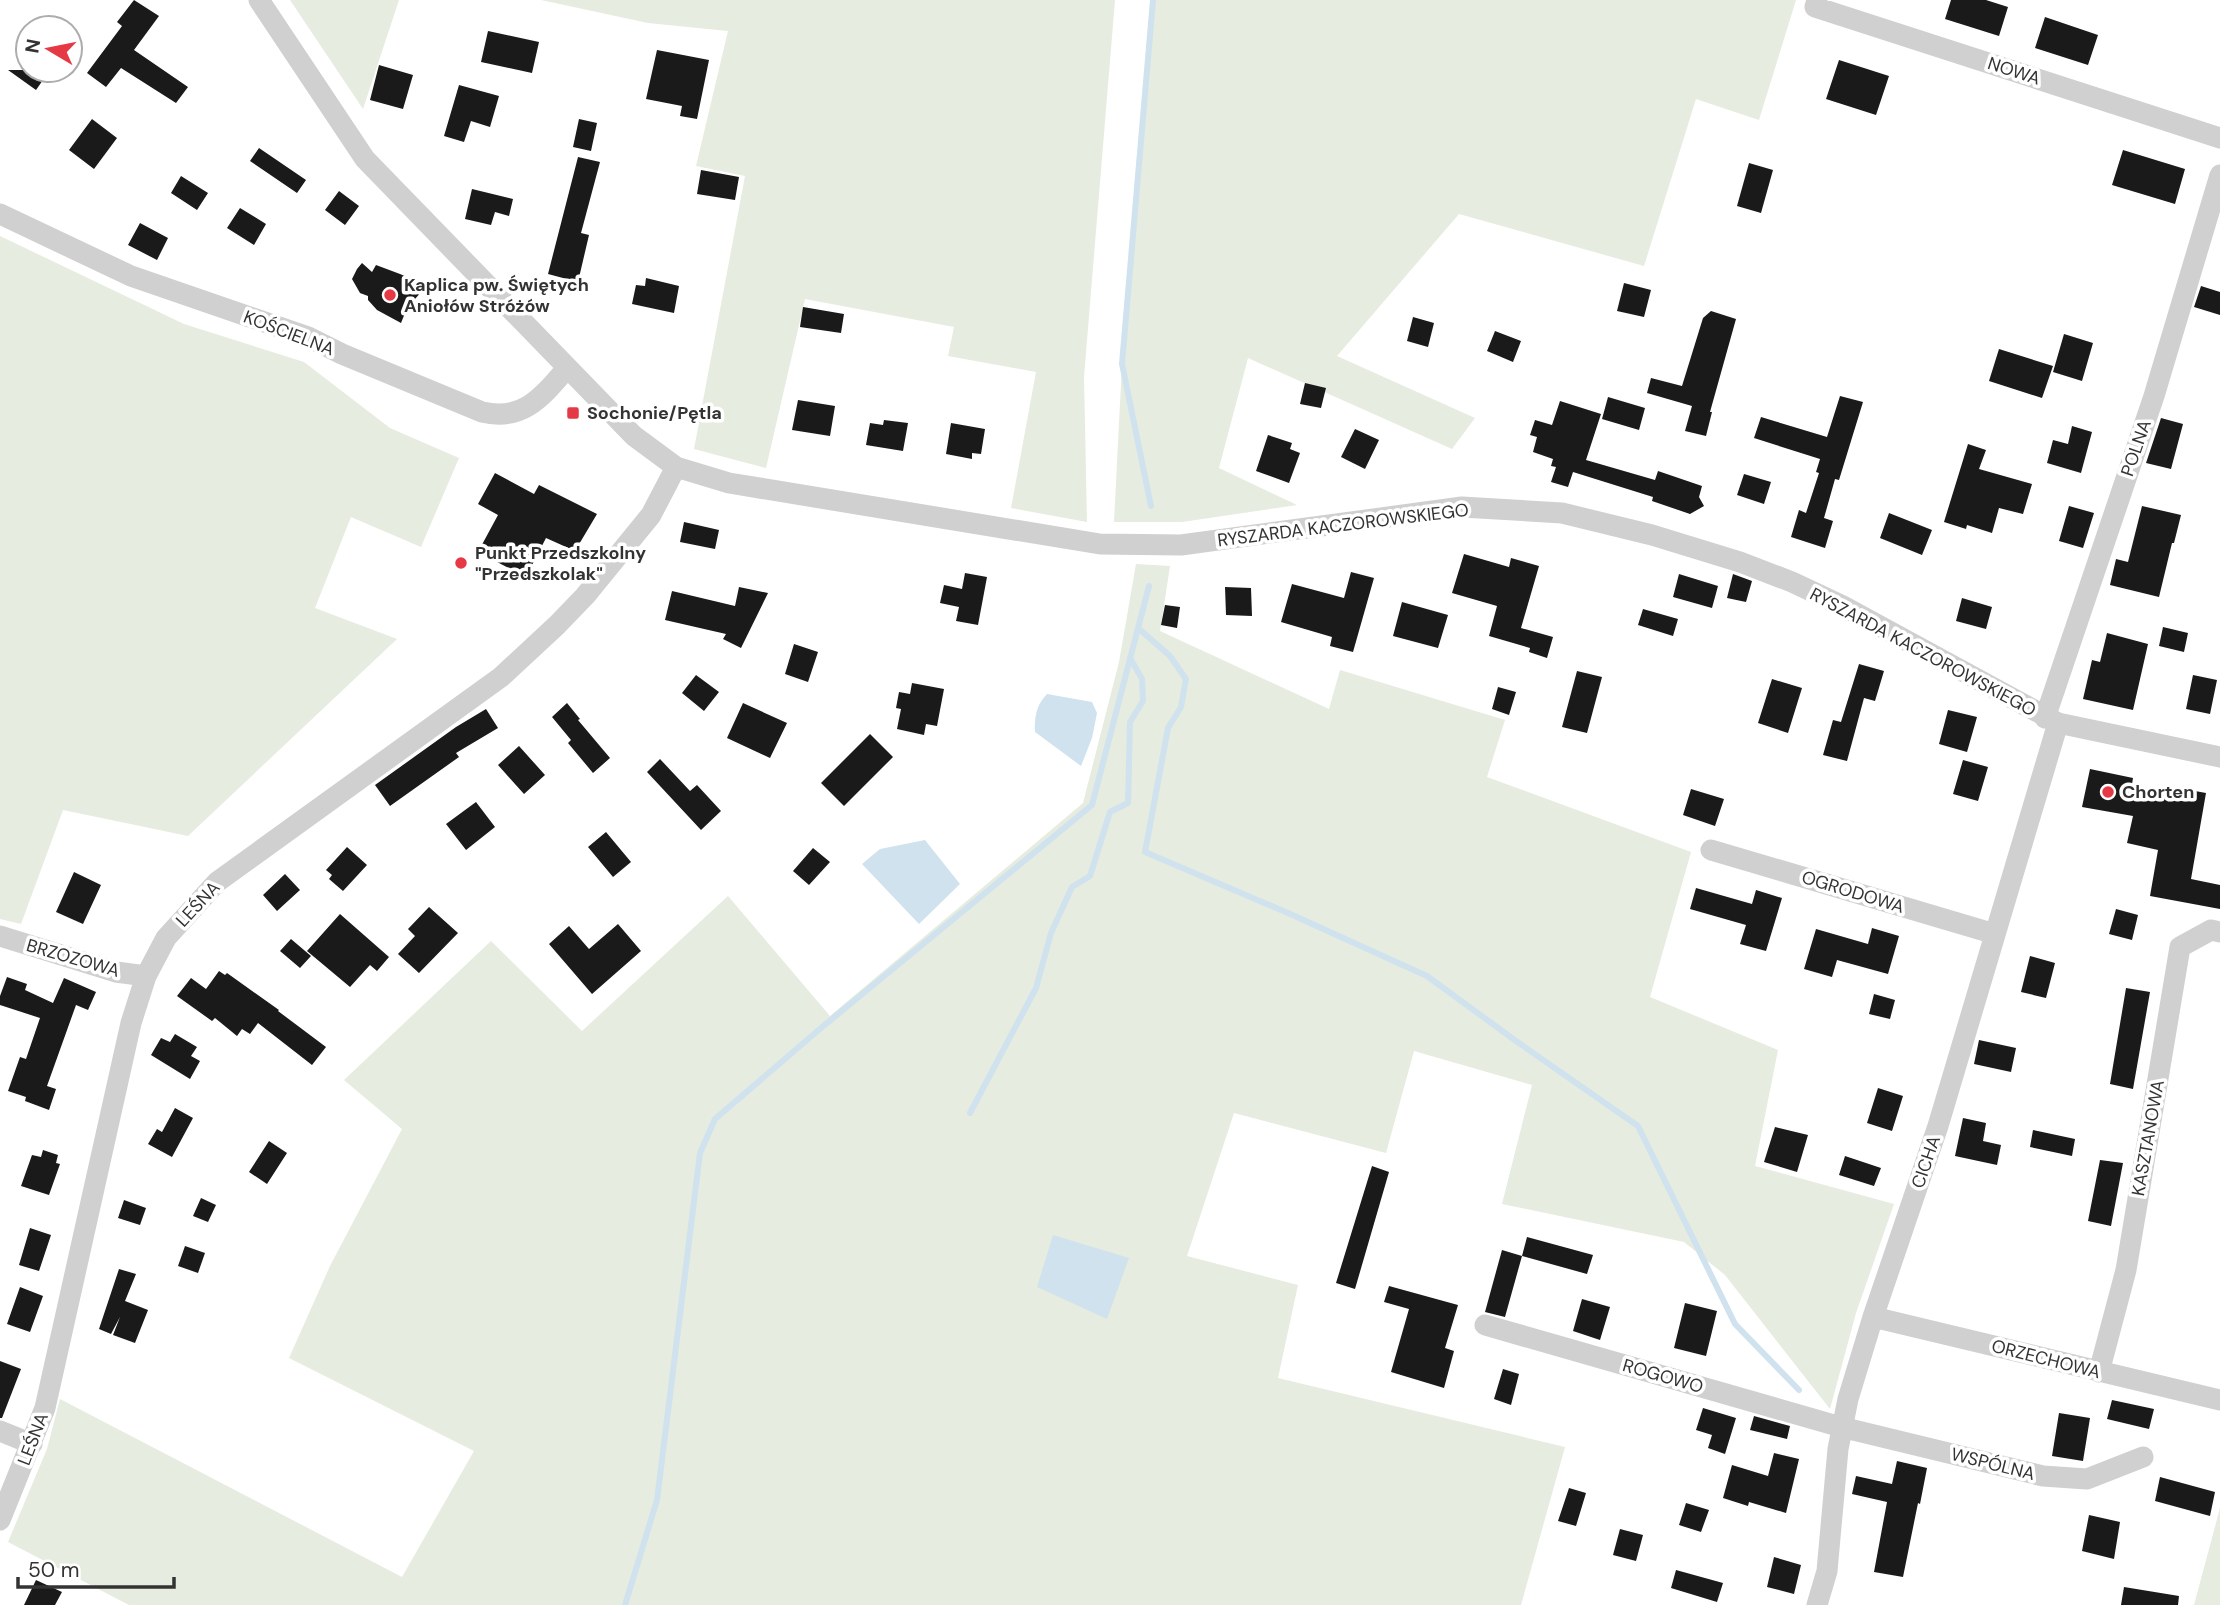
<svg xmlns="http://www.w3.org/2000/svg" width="2220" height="1605" font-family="'DM Sans',sans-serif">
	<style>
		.green { fill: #e6ecdf }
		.water { fill: #cfe2ee }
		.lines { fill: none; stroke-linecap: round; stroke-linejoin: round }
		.stream { stroke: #cfe2ee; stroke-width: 6 }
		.building { fill: #1a1a1a }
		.minor { stroke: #d0d0d0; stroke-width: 21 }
		.poi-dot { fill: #e63946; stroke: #fff; stroke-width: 2.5 }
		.labels { text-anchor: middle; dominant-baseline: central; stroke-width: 7; stroke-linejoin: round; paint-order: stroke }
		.street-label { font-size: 18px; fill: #333; stroke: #fff }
		.poi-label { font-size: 18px; font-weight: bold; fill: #333; stroke: #fff; text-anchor: start }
	</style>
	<rect width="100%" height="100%" fill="#fff"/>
	<!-- green -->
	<path class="green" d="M 290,0 L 399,0 L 363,109 Z
		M 541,0 L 1115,0 L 1084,377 L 1087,522 L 1011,508 L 1036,372 L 948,356 L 954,327 L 805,299 L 766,468 L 694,449 L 745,176 L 696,166 L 728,31 L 648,23 Z
		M 1153,0 L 1796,0 L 1759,120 L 1696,99 L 1644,266 L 1459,214 L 1337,356 L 1475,418 L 1452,449 L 1248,358 L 1219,468 L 1297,505 L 1182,522 L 1114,522 L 1122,364 Z
		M 0,236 L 184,324 L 304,362 L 390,428 L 459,458 L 421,547 L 351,517 L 315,608 L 397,639 L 188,836 L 63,810 L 21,924 L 0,919 Z
		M 1136,564 L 1170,566 L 1160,631 L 1329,709 L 1340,670 L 1505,720 L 1487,777 L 1691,852 L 1650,997 L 1778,1050 L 1755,1166 L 1894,1204 L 1856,1313 L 1830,1409 L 1725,1275 L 1684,1242 L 1502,1204 L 1532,1085 L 1414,1051 L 1386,1153 L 1234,1113 L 1187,1256 L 1298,1285 L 1278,1378 L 1565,1447 L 1521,1605 L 129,1605 L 8,1542 L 47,1449 L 60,1399 L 402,1577 L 474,1451 L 289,1358 L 330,1266 L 402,1129 L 344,1080 L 491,941 L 582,1031 L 728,896 L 830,1016 L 1083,803 L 1119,662 Z
		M 2220,1508 L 2220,1605 L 2194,1605 Z"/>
	<!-- water -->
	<path class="water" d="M 1047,694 L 1092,702 L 1097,713 L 1092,738 L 1081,766 L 1035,732 C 1034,717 1037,704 1047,694 Z
		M 925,840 L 960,884 L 919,924 L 862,864 L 880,849 Z
		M 1053,1235 L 1129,1258 L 1107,1319 L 1037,1287 Z"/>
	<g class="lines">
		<!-- stream -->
		<path class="stream" d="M 1151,506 L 1122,364 L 1153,0
			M 1138,628 L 1170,656 L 1186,679 L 1181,707 L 1168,728 L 1145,852 L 1288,913 L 1427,976 L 1516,1041 L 1638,1126 L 1735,1324 L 1799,1390
			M 970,1113 L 1036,988 L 1051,933 L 1072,887 L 1090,876 L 1110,812 L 1128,803 L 1130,722 L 1143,701 L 1142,679 L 1130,658
			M 625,1605 L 657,1500 L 700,1153 L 715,1119 L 821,1028 L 1092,805 L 1149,586"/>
	</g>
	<!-- building -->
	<path class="building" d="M 134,0 L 159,16 L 134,50 L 188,87 L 176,103 L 121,68 L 106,87 L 87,73 L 122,26 L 117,22 Z
		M 1951,0 L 1986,0 L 2008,7 L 1999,36 L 1945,19 Z
		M 2045,17 L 2098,35 L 2088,65 L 2035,48 Z
		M 488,31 L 539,42 L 532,73 L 481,62 Z
		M 657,50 L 709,60 L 697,119 L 680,116 L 682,106 L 646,99 Z
		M 1839,60 L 1889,76 L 1876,115 L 1826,99 Z
		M 379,65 L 413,75 L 403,109 L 370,100 Z
		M 8,70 L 50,70 L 36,90 Z
		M 459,85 L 499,96 L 490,127 L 471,121 L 464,142 L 444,136 Z
		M 92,119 L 117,138 L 94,169 L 69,150 Z
		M 579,119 L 597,123 L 591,151 L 573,147 Z
		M 259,148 L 306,180 L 297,193 L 250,161 Z
		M 2123,150 L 2185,169 L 2175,204 L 2112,185 Z
		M 578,157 L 600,162 L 581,233 L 589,235 L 578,282 L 548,274 Z
		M 1749,163 L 1773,170 L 1761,213 L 1737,206 Z
		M 701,170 L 739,177 L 735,200 L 697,194 Z
		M 181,176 L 208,193 L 197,210 L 171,193 Z
		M 472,189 L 513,199 L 509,216 L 495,212 L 491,225 L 465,219 Z
		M 339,191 L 359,206 L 345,225 L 325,210 Z
		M 240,208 L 266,224 L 254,245 L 227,228 Z
		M 140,223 L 168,238 L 157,260 L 128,245 Z
		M 362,263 L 372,272 L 376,265 L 400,274 L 414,280 L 412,282 L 423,290 L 407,308 L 401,323 L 377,310 L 368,300 L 368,296 L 360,293 L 352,279 L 357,269 Z
		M 646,278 L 679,286 L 674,313 L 632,304 L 636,285 L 645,286 Z
		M 1624,283 L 1651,290 L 1644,317 L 1617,311 Z
		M 2201,286 L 2220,292 L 2220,315 L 2194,307 Z
		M 803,307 L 844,314 L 841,333 L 800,327 Z
		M 1711,311 L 1736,319 L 1710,412 L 1712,412 L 1706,436 L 1685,431 L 1692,406 L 1647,393 L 1651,378 L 1682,386 L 1703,318 Z
		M 1413,317 L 1434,323 L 1428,347 L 1407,341 Z
		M 1495,331 L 1521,341 L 1513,362 L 1487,351 Z
		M 2064,334 L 2093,343 L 2082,381 L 2053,372 Z
		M 1999,349 L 2053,366 L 2042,398 L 1989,381 Z
		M 1305,383 L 1326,388 L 1321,408 L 1300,404 Z
		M 1840,396 L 1863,402 L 1839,480 L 1835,479 L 1824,518 L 1833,521 L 1825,548 L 1791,537 L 1799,510 L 1806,513 L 1819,473 L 1816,472 L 1820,459 L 1754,438 L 1761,417 L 1827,437 Z
		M 1608,397 L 1645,408 L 1639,430 L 1602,419 Z
		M 798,400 L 835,406 L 830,436 L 792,430 Z
		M 1560,401 L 1601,414 L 1586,460 L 1655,480 L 1658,471 L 1702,486 L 1699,497 L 1704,506 L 1690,514 L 1652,501 L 1653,497 L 1573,472 L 1568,487 L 1551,482 L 1556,467 L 1551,466 L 1553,459 L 1533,452 L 1537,437 L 1530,435 L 1535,420 L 1552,425 Z
		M 2161,418 L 2183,424 L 2171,469 L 2146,463 Z
		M 884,420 L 908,423 L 903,451 L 866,445 L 870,423 L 883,425 Z
		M 951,423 L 985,429 L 981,454 L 972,453 L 972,459 L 946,454 Z
		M 2072,426 L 2092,432 L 2081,473 L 2047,463 L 2053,440 L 2068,444 Z
		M 1355,429 L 1379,440 L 1365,469 L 1341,457 Z
		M 1268,435 L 1292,443 L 1290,449 L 1300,453 L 1289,483 L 1256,471 Z
		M 1968,444 L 1986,450 L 1979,469 L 2032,484 L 2023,514 L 1999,508 L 1992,533 L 1967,525 L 1966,529 L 1944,522 Z
		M 495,473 L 534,494 L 539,485 L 597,514 L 575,551 L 546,538 L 526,577 L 478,552 L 498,515 L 478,504 Z
		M 1744,474 L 1771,482 L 1764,504 L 1737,495 Z
		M 2069,506 L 2094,513 L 2083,548 L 2059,541 Z
		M 2142,506 L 2181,515 L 2174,543 L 2172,543 L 2159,597 L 2110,585 L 2116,559 L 2128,562 Z
		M 1889,513 L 1932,530 L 1922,555 L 1880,538 Z
		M 684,522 L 719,530 L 715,549 L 680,542 Z
		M 1464,554 L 1509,567 L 1511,558 L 1539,566 L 1521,628 L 1553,637 L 1547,658 L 1529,652 L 1530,648 L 1489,636 L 1497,606 L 1452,593 Z
		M 1351,572 L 1374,578 L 1353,652 L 1330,646 L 1332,637 L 1281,622 L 1292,584 L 1344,598 Z
		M 965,573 L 987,577 L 978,625 L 956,621 L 959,607 L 940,603 L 944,585 L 962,589 Z
		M 1679,574 L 1718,586 L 1712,608 L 1673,597 Z
		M 1733,574 L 1752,581 L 1746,602 L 1727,598 Z
		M 739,587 L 768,593 L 741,648 L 723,639 L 726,634 L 665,620 L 672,591 L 735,606 Z
		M 1225,587 L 1251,588 L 1252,616 L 1226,615 Z
		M 1962,598 L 1992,607 L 1986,629 L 1956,621 Z
		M 1402,602 L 1448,615 L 1438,648 L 1393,636 Z
		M 1165,605 L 1180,607 L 1177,628 L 1161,625 Z
		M 1643,609 L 1678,619 L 1673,636 L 1638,625 Z
		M 2163,627 L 2188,633 L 2184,652 L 2159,646 Z
		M 2107,633 L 2148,644 L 2133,710 L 2083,699 L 2092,660 L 2100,662 Z
		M 794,644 L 818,652 L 808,682 L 785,674 Z
		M 1859,664 L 1884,671 L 1875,701 L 1864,698 L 1847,761 L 1823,755 L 1833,720 L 1841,722 Z
		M 1577,671 L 1602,677 L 1587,733 L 1562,727 Z
		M 696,675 L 719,692 L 704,711 L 682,693 Z
		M 2193,675 L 2217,680 L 2210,714 L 2186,709 Z
		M 1772,679 L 1802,688 L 1788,733 L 1758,723 Z
		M 912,683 L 944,689 L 937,726 L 926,724 L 924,735 L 897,729 L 901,709 L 896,708 L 899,692 L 910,694 Z
		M 1498,687 L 1516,692 L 1509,715 L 1492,709 Z
		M 567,703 L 580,719 L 578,720 L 610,758 L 593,773 L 568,743 L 571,740 L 552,717 Z
		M 743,703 L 787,723 L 770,758 L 727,738 Z
		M 486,709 L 498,728 L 456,753 L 459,757 L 390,806 L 375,785 L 456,727 Z
		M 1948,710 L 1977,717 L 1967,752 L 1939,744 Z
		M 870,734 L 893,757 L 844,806 L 821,783 Z
		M 519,746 L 545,775 L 524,794 L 498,765 Z
		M 660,759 L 690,791 L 697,785 L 721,811 L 701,830 L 647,772 Z
		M 1963,760 L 1988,767 L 1978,801 L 1953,794 Z
		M 2090,769 L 2133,778 L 2131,791 L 2182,801 L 2184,789 L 2206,793 L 2191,879 L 2220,885 L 2220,909 L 2150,896 L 2158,850 L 2127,843 L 2133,816 L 2082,807 Z
		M 1691,789 L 1724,799 L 1715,826 L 1683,815 Z
		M 476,802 L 495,827 L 466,850 L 446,824 Z
		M 606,832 L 631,862 L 613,877 L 588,847 Z
		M 347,847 L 367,865 L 343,891 L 329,879 L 332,875 L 326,870 Z
		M 813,848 L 830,862 L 809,885 L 793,871 Z
		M 74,872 L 101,885 L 83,924 L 56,912 Z
		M 285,874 L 300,890 L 277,911 L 263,895 Z
		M 1696,888 L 1752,904 L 1756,890 L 1782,898 L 1766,951 L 1740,944 L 1746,925 L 1690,909 Z
		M 429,907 L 458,933 L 419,973 L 398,954 L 415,936 L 408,929 Z
		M 2116,909 L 2138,915 L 2132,940 L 2109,934 Z
		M 340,914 L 389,957 L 377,971 L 370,965 L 350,987 L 307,951 Z
		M 618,924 L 641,951 L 592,994 L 549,944 L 569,926 L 589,949 Z
		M 1872,928 L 1899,936 L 1888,974 L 1837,960 L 1832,977 L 1804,969 L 1816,929 L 1868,944 Z
		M 291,939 L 311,956 L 300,968 L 280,951 Z
		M 2030,956 L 2055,963 L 2046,998 L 2021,992 Z
		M 219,971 L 225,975 L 227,973 L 279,1010 L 278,1011 L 326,1047 L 312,1065 L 258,1023 L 250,1034 L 242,1029 L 237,1036 L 215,1018 L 212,1021 L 177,996 L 191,978 L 206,989 Z
		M 7,977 L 27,984 L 25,990 L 53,1003 L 64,978 L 96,992 L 88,1010 L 76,1005 L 47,1086 L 56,1089 L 49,1110 L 25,1101 L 26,1097 L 8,1091 L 20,1057 L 26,1059 L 40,1018 L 0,1005 L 0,996 Z
		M 2126,988 L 2150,992 L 2133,1089 L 2110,1084 Z
		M 1874,994 L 1895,1000 L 1890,1019 L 1869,1014 Z
		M 175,1034 L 197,1047 L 191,1056 L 200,1061 L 190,1079 L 151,1055 L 161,1038 L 170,1042 Z
		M 1979,1040 L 2016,1048 L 2011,1072 L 1974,1064 Z
		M 1878,1088 L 1903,1096 L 1892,1131 L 1867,1123 Z
		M 175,1108 L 193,1118 L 172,1157 L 148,1144 L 157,1129 L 162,1132 Z
		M 1963,1118 L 1986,1123 L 1983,1141 L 2001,1145 L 1997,1165 L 1955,1156 Z
		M 1775,1127 L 1808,1135 L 1797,1172 L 1764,1162 Z
		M 2033,1130 L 2075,1139 L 2072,1156 L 2030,1147 Z
		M 269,1141 L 287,1153 L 267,1184 L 249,1172 Z
		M 43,1150 L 58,1155 L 56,1163 L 60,1164 L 49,1195 L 21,1186 L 32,1155 L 41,1157 Z
		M 1845,1156 L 1881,1168 L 1874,1186 L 1839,1175 Z
		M 2100,1160 L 2123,1163 L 2111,1226 L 2088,1221 Z
		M 1372,1166 L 1389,1172 L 1355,1289 L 1336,1283 Z
		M 201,1198 L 216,1205 L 208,1222 L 193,1216 Z
		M 124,1200 L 146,1208 L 140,1225 L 118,1218 Z
		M 30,1228 L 51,1235 L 39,1271 L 19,1265 Z
		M 1527,1237 L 1593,1255 L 1587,1274 L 1522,1256 Z
		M 185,1246 L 205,1253 L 198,1273 L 178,1266 Z
		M 1502,1250 L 1522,1256 L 1505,1317 L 1485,1312 Z
		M 119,1269 L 136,1274 L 125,1301 L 148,1310 L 135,1343 L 113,1335 L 120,1317 L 111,1334 L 99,1329 Z
		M 1389,1286 L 1458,1305 L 1445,1348 L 1454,1351 L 1444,1388 L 1391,1372 L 1409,1309 L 1384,1302 Z
		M 20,1287 L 43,1296 L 30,1332 L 7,1324 Z
		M 1582,1299 L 1610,1307 L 1600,1340 L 1573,1331 Z
		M 1685,1303 L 1717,1311 L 1706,1356 L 1674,1348 Z
		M 0,1361 L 21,1369 L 2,1418 L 0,1418 Z
		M 1503,1369 L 1519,1374 L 1511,1405 L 1494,1399 Z
		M 2112,1400 L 2154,1409 L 2149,1429 L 2107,1419 Z
		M 1703,1408 L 1736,1418 L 1725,1454 L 1708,1448 L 1712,1435 L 1696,1430 Z
		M 2059,1413 L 2090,1418 L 2083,1461 L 2052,1456 Z
		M 1754,1416 L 1790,1426 L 1787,1439 L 1750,1430 Z
		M 1774,1453 L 1799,1459 L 1786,1513 L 1749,1502 L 1748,1506 L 1723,1498 L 1732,1465 L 1768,1476 Z
		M 1897,1461 L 1927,1468 L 1920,1504 L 1918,1503 L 1903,1577 L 1874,1572 L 1887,1502 L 1852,1494 L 1856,1476 L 1892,1484 Z
		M 2160,1477 L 2215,1492 L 2210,1516 L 2155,1501 Z
		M 1569,1488 L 1586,1493 L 1576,1526 L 1558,1521 Z
		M 1686,1503 L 1709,1510 L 1701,1532 L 1679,1525 Z
		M 2089,1515 L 2120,1522 L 2114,1559 L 2082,1551 Z
		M 1620,1529 L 1643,1535 L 1636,1561 L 1613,1555 Z
		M 1774,1557 L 1801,1565 L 1794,1594 L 1767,1587 Z
		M 1676,1570 L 1723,1583 L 1717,1602 L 1671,1588 Z
		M 36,1580 L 62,1592 L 55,1605 L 24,1605 Z
		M 2124,1587 L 2179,1596 L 2178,1605 L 2121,1605 Z"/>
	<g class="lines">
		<!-- minor -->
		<path class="minor" d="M 259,0 L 365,159 L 634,436 L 676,467 L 729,483 L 1100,544 L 1181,545 L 1462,507 L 1562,513 L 1652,535 L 1740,562 L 1792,582 L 1843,606 L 2058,723 L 2220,757
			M 1817,0 L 1815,7 L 2220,138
			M 0,214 L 131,276 L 308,337 L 342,354 L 482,412 C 523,422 543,396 567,368
			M 2045,718 L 2154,396 L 2220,175
			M 1711,850 L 1995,934
			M 0,936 L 116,972 L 146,976
			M 1873,1317 L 2220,1400
			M 1485,1325 L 1841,1427 L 2043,1476 L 2087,1479 L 2143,1457
			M 2099,1372 L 2126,1270 L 2180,947 L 2211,930 L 2220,932
			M 0,1431 L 32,1444
			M 0,1520 L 45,1408 L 131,1023 L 146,976 L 166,938 L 217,882 L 501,677 L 557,625 L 585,596 L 651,515 L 676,467
			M 1817,1605 L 1827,1571 L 1838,1449 L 1848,1399 L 1873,1317 L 1938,1126 L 2058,723"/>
	</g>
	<!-- markers -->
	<g class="poi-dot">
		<circle cx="390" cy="295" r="7"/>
		<rect x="566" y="406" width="14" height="14" rx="3.5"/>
		<circle cx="461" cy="563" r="7"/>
		<circle cx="2108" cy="792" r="7"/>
	</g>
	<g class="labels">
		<!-- street labels -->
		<g class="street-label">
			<text transform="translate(2014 71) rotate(18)">NOWA</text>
			<text transform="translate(289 333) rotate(21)">KOŚCIELNA</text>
			<text transform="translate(2136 448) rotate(-71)">POLNA</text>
			<text transform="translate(1343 525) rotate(-7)">RYSZARDA KACZOROWSKIEGO</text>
			<text transform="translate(1923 652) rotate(28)">RYSZARDA KACZOROWSKIEGO</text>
			<text transform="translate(1853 892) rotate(17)">OGRODOWA</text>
			<text transform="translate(198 904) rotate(-47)">LEŚNA</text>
			<text transform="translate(73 958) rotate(16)">BRZOZOWA</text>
			<text transform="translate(2148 1138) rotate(-80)">KASZTANOWA</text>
			<text transform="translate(1926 1162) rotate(-71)">CICHA</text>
			<text transform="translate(2046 1359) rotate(14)">ORZECHOWA</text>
			<text transform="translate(1663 1376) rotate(16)">ROGOWO</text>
			<text transform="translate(33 1439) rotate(-69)">LEŚNA</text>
			<text transform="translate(1993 1464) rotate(14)">WSPÓLNA</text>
		</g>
		<!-- poi labels -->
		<g class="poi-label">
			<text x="404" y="285">Kaplica pw. Świętych<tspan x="404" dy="21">Aniołów Stróżów</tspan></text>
			<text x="587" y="413">Sochonie/Pętla</text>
			<text x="475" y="553">Punkt Przedszkolny<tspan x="475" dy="21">"Przedszkolak"</tspan></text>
			<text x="2122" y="792">Chorten</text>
		</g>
	</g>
	<!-- north arrow -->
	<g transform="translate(49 49) rotate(280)"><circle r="33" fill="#ffffff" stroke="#adadad" stroke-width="2"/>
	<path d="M0-5L12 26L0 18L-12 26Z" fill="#e63946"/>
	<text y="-10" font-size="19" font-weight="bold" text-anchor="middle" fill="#333333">N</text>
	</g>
	<!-- scale -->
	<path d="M18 1577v10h156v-10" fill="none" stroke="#333333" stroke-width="3.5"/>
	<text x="28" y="1577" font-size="21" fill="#333333" stroke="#ffffff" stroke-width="5" paint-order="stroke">50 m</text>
</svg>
